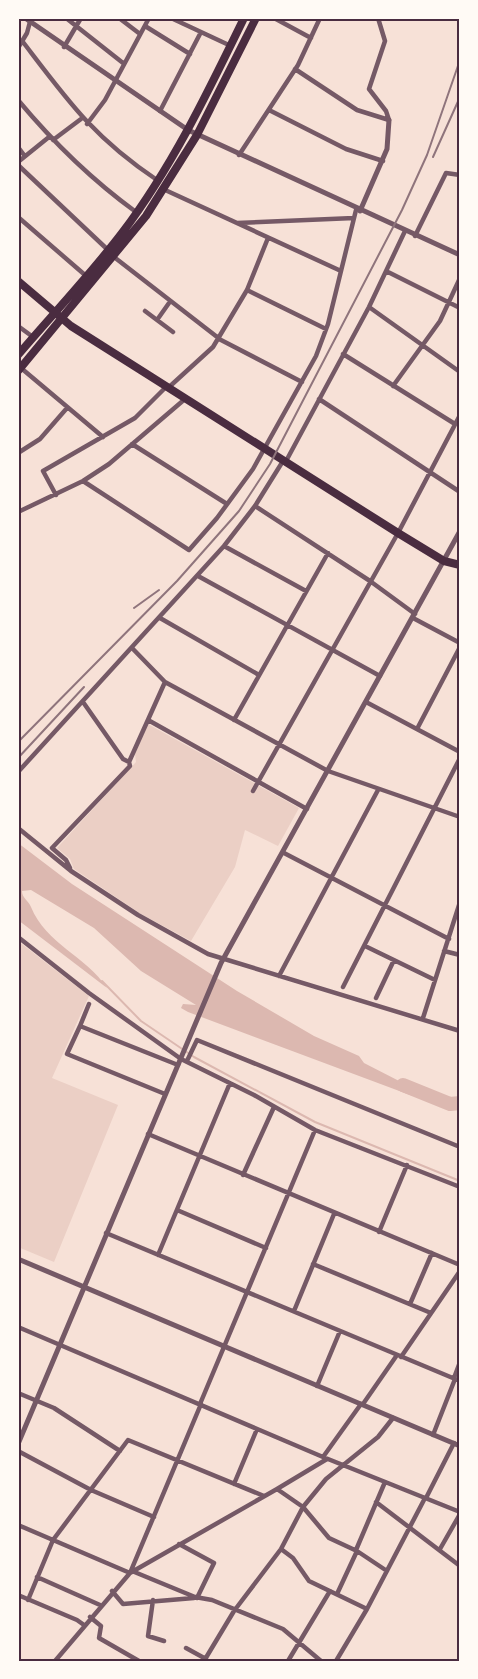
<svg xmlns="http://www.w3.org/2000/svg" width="478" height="1679" font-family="Poppins,sans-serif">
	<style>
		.green { fill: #ebcfc5 }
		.water { fill: #dcb8b0 }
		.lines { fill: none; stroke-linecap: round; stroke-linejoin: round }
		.stream { stroke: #dcb8b0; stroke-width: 2 }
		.river { stroke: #dcb8b0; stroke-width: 14 }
		.minor { stroke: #755966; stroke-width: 4.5 }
		.tertiary { stroke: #755966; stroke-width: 5 }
		.trunk { stroke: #4a2c40; stroke-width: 8 }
		.rail { stroke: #8f747c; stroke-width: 2 }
		.neatline { fill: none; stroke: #4a2c40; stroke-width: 2 }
	</style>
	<rect width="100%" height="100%" fill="#f7e1d7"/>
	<!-- green -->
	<path class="green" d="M 148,724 L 299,808 L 278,846 L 245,830 L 235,867 L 191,941 L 141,914 L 74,869 L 70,859 L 57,848 L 136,762 L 135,754 Z
		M 18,941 L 89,996 L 52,1078 L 118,1105 L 54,1262 L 18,1247 Z"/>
	<!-- water -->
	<path class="water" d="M 18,843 L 72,884 L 237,991 L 314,1036 L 359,1056 L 364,1063 L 444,1104 L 410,1095 L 188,1012 L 181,1008 L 183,1004 L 196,1005 L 141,971 L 94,928 L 31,890 L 22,891 C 22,898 28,900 31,907 C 46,944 86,956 107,988 L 18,920 Z"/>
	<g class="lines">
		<!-- stream -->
		<path class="stream" d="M 102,981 L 141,1021 L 194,1057 L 315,1122 L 460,1181"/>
		<!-- river -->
		<path class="river" d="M 403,1085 L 450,1104 L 460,1103"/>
		<!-- minor -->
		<path class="minor" d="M 66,18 L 123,63
			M 119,18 L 140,34
			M 171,18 L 231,46
			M 274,18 L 311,38
			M 378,18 L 385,41 L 369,89 L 386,111 L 389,120
			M 145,26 L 190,54
			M 23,42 C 68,101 94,138 157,180
			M 64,47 L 81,18
			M 18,48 L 27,33 L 31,18
			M 295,69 L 357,110 L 389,120
			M 18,100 C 53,142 92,180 136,212
			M 269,110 L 346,149 L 383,161
			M 160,111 L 201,32
			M 87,124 L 105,100 L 149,18
			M 53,140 L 81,119
			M 18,147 L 24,155
			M 239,155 L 298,65 L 320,18
			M 18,162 L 49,137
			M 18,165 L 108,250
			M 163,189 L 341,271
			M 18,217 L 85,275
			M 237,223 L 354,218
			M 415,236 L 446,173 L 460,175
			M 114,257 L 221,340 L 302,382
			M 386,271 L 460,308
			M 247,290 L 326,329
			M 369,307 L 460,372
			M 145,311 L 173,332
			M 157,320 L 169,303
			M 18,326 L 33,337
			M 343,354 L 455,424
			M 21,368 L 103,437
			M 393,386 L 440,321 L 460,278
			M 168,388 L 213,347 L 247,290 L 268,238
			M 319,399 L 460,492
			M 132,444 L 227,504
			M 18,453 L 40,439 L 67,408
			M 285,463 L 369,307 L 405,231
			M 83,481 L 189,550 L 217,518 L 253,469 L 316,356 L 328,324 L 356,210
			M 56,495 L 43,471 L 135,418 L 166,387
			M 255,506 L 370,581 L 415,614
			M 18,512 L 83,481 L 109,464 L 185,399
			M 224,546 L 306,591
			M 198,576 L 380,676
			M 160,618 L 259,675
			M 413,618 L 460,643
			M 133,649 L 165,682 L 328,771 L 460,817
			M 83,702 L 123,759 L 129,762 L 165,682
			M 366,702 L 460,752
			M 148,720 L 307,809
			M 234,720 L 328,553
			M 417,729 L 460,647
			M 18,772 L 224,546 L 255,506 L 283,461
			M 253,791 L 398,533 L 460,415
			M 18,828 L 71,871 L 138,915 L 208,954 L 460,1031
			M 284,853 L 449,939
			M 70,868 L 66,860 L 52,848 L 130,766 L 129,762
			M 18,937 L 89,993 L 181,1059 L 254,1095 L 315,1130 L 460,1187
			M 365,946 L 435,980
			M 444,951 L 460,955
			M 279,976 L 378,790
			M 343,987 L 460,758
			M 376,998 L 394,960
			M 423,1018 L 460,902
			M 80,1026 L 89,1004
			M 187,1061 L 197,1040 L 460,1147
			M 165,1094 L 67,1054 L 80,1026 L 178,1065
			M 148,1134 L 460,1265
			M 243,1175 L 274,1107
			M 177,1210 L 266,1248
			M 379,1232 L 407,1165
			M 106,1233 L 460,1381
			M 158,1255 L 230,1083
			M 313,1264 L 431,1313
			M 410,1304 L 432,1253
			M 294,1311 L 334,1214
			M 18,1327 L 323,1457 L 460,1512
			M 401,1357 L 460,1271
			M 454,1378 L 460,1362
			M 317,1386 L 340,1331
			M 18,1393 L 54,1408 L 120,1451
			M 200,1404 L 315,1130
			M 363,1404 L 397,1355
			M 433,1435 L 455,1379
			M 18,1451 L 91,1490 L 154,1517
			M 323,1457 L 361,1404
			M 234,1484 L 257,1429
			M 277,1489 L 327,1459
			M 426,1498 L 454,1443
			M 376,1502 L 460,1566
			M 18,1525 L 130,1573
			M 179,1544 L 214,1563 L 197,1598
			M 281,1549 L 293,1558 L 309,1581 L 367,1609
			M 440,1549 L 460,1514
			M 356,1550 L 385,1482
			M 132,1571 L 195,1597 L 212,1600 L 283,1629 L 321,1661
			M 130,1573 L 201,1404
			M 37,1577 L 100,1605
			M 112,1591 L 123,1604 L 194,1598
			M 337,1594 L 357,1551
			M 18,1595 L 77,1620 L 84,1625
			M 28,1600 L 53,1540 L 128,1440 L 264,1496
			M 153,1600 L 148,1636 L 164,1641
			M 90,1617 L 101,1626 L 99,1638 L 139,1661
			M 186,1648 L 206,1659
			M 55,1661 L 130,1573 L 277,1489 L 303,1507 L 329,1538 L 357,1551 L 387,1571
			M 204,1661 L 234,1611 L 281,1549 L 303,1507 L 326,1479 L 378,1437 L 393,1418
			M 288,1661 L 330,1591
			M 336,1661 L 367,1609 L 425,1498"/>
		<!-- tertiary -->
		<path class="tertiary" d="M 25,18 L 188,130 L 460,255
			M 360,211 L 387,149 L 389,120
			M 18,1259 L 460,1446
			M 18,1444 L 221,963 L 460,531"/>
		<!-- trunk -->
		<path class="trunk" d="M 18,281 L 71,326 L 398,533 L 444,561 L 460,565
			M 18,355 C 52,315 90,275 122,233 C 172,167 208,92 244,18
			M 18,371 L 146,216 L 197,135 L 256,18"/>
		<!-- rail -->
		<path class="rail" d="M 433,157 L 460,97
			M 134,608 L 159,590
			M 18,742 L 177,581 L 239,511 L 270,464 L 402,210 L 427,155 L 460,60
			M 18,758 L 84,687"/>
	</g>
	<!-- border -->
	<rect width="478" height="1679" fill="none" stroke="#fffaf5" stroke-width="39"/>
	<rect x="20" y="20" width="438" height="1640" class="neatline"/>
</svg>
